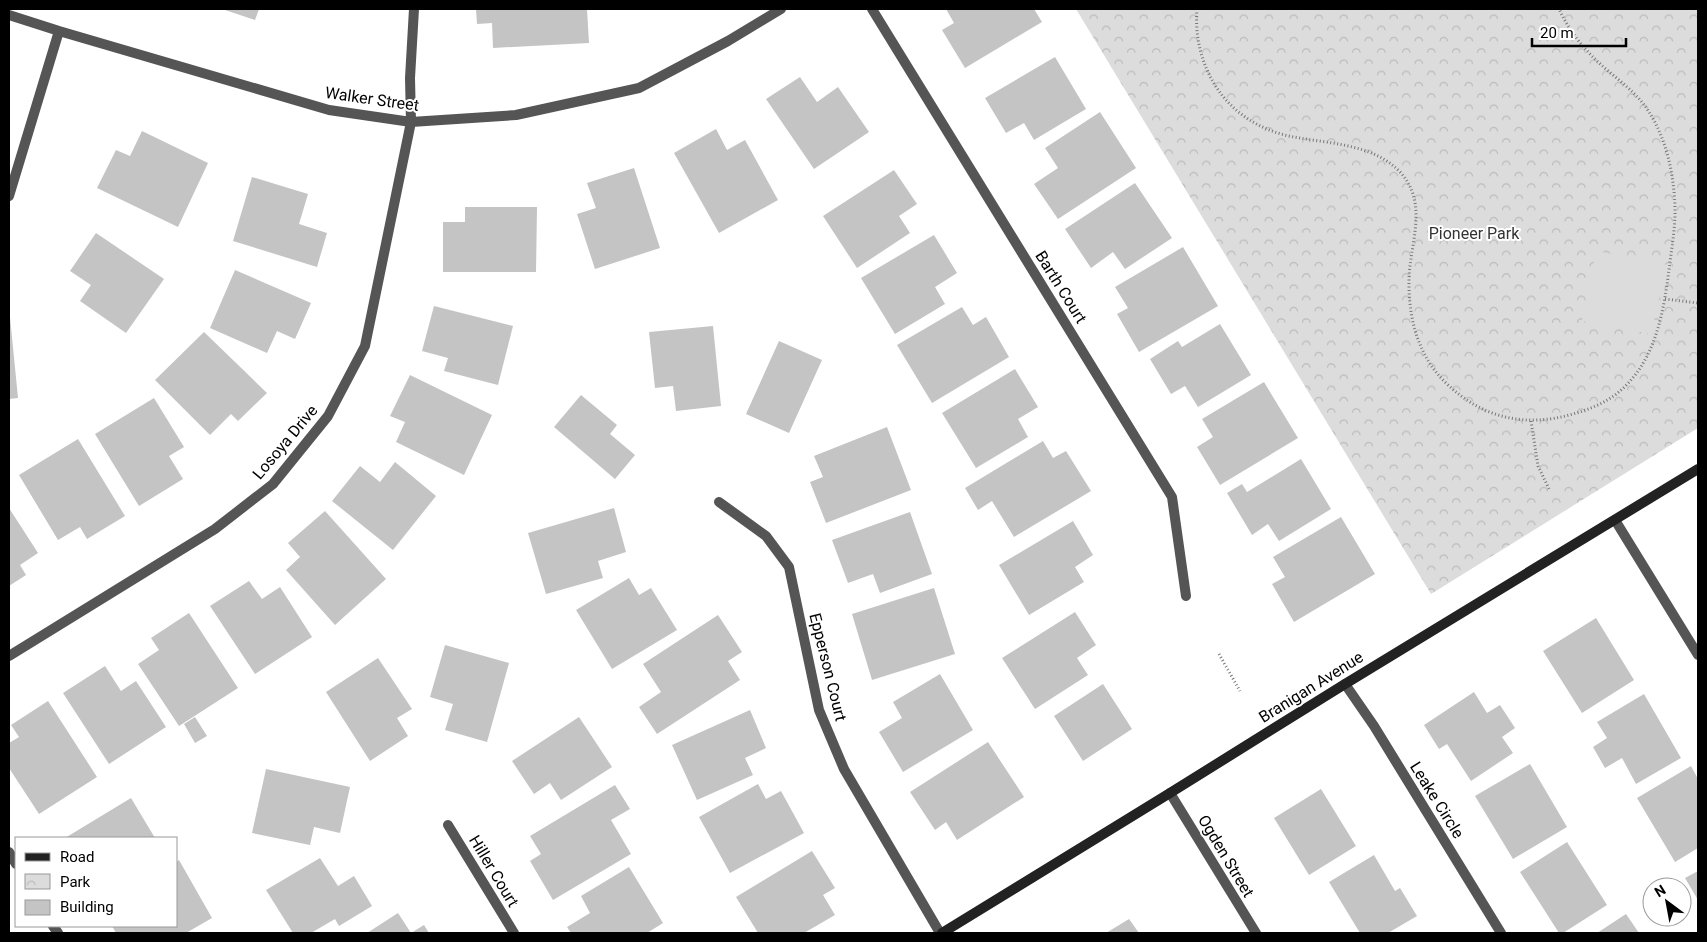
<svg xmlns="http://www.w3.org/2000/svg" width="1707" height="942" font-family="Roboto,sans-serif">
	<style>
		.park { fill: url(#park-crowns) }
		.garden { fill: #dcdcdc }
		.building { fill: #c4c4c4 }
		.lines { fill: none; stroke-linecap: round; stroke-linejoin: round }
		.path { stroke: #777; stroke-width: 3; stroke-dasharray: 1 2.5; stroke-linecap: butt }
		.street { stroke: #555; stroke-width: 10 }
		.secondary { stroke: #222; stroke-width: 10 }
		.labels { text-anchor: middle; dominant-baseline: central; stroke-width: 4; stroke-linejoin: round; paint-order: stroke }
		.street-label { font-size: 16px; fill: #000; stroke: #fff }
		.park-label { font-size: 16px; fill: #333; stroke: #fff }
	</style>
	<defs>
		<pattern id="park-crowns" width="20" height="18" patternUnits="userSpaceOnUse" patternTransform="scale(1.25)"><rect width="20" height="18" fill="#dcdcdc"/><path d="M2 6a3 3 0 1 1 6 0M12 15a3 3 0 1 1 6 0" fill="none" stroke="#bbb"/></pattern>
	</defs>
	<rect width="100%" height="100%" fill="#fff"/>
	<!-- park -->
	<path class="park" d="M 1076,9 L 1698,9 L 1698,428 L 1431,594 Z"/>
	<!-- garden -->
	<path class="garden" d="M 1596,251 L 1667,265 L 1651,334 L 1582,321 Z"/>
	<!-- building -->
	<path class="building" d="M 222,9 L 259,9 L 255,20 Z
		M 476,9 L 587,9 L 589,43 L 493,48 L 492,23 L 477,24 Z
		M 946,9 L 1034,9 L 1042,22 L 965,68 L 942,30 L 954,23 Z
		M 1055,57 L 1086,109 L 1034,140 L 1024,123 L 1006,133 L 985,98 Z
		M 800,77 L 817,102 L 838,87 L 869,132 L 814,169 L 766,99 Z
		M 1100,112 L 1136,168 L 1058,219 L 1034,184 L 1058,168 L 1045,148 Z
		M 716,129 L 727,150 L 745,140 L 778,200 L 719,233 L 674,153 Z
		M 142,131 L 208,163 L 178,227 L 97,188 L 116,150 L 130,156 Z
		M 634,168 L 660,248 L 595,269 L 577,214 L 596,208 L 587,183 Z
		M 894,170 L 917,204 L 899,216 L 910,233 L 857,268 L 823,216 Z
		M 252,177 L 308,194 L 299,224 L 327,233 L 317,267 L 233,241 Z
		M 1135,183 L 1172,238 L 1125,269 L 1113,252 L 1091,268 L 1065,229 Z
		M 465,207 L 537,207 L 536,272 L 443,272 L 443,222 L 465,222 Z
		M 96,233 L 164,279 L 126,333 L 80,301 L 91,285 L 70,271 Z
		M 934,235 L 957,273 L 935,287 L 945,304 L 895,334 L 861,278 Z
		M 1183,247 L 1218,306 L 1139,352 L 1117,314 L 1128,308 L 1115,287 Z
		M 235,270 L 311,303 L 295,339 L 277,331 L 267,353 L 210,328 Z
		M 434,306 L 513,326 L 498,385 L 444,371 L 448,358 L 422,351 Z
		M 962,307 L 973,325 L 986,317 L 1009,357 L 932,403 L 897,345 Z
		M 9,317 L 10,317 L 18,398 L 9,399 Z
		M 1220,324 L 1251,375 L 1198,407 L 1185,386 L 1171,394 L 1150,359 L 1178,341 L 1182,347 Z
		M 713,326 L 721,406 L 676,411 L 673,386 L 655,388 L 649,332 Z
		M 204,332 L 267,393 L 238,421 L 231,414 L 210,435 L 155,380 Z
		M 779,341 L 822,360 L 789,433 L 746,414 Z
		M 1015,369 L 1038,407 L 1018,419 L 1028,437 L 976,468 L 942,413 Z
		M 410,375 L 492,415 L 464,475 L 396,442 L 405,422 L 390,416 Z
		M 1264,382 L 1298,438 L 1220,485 L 1197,447 L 1213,437 L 1202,419 Z
		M 581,395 L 617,425 L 610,434 L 635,455 L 615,479 L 554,427 Z
		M 154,398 L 184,447 L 169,456 L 183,479 L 139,506 L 95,434 Z
		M 887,427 L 911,490 L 826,523 L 810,482 L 823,477 L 814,456 Z
		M 78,439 L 125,516 L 87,539 L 80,527 L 58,540 L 19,475 Z
		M 1043,441 L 1053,458 L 1066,451 L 1091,491 L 1014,537 L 992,501 L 978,510 L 965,488 Z
		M 1301,459 L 1331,509 L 1279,541 L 1268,524 L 1252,535 L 1227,493 L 1242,484 L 1247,492 Z
		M 395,462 L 436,496 L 393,550 L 332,501 L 360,466 L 380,482 Z
		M 9,508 L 38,553 L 20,565 L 26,575 L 9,586 Z
		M 614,508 L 626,552 L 598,561 L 603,578 L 546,594 L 528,533 Z
		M 325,511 L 386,579 L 335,625 L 286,570 L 300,557 L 288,543 Z
		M 910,512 L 932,574 L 880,593 L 873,574 L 848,583 L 832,540 Z
		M 1341,517 L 1375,574 L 1294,622 L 1272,584 L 1285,577 L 1273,557 Z
		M 1073,521 L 1093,555 L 1075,567 L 1084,582 L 1029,615 L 999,565 Z
		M 629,578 L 639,595 L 651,588 L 677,630 L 612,669 L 576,610 Z
		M 249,581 L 262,599 L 280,587 L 312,637 L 255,674 L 210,606 Z
		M 934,588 L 955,654 L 872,680 L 852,614 Z
		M 1075,612 L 1096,645 L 1077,658 L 1088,675 L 1035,709 L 1002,658 Z
		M 189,613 L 238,688 L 179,726 L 138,664 L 159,650 L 151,638 Z
		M 718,615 L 742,652 L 728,661 L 740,680 L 657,734 L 639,707 L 661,692 L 643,664 Z
		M 1596,618 L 1634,680 L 1582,713 L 1543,651 Z
		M 445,645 L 509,663 L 487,742 L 445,730 L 453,704 L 430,697 Z
		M 378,658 L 412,709 L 397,718 L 408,736 L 370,761 L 326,692 Z
		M 105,666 L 121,691 L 136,681 L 166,727 L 109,764 L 63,693 Z
		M 940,674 L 973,730 L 903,772 L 879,732 L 902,718 L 893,702 Z
		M 1103,684 L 1132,729 L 1083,761 L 1054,716 Z
		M 1474,692 L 1487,713 L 1500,705 L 1515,728 L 1502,737 L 1513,753 L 1471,781 L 1447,744 L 1439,749 L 1424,725 Z
		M 1644,694 L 1681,758 L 1636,784 L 1622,758 L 1605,768 L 1593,747 L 1607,738 L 1597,722 Z
		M 48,701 L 97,777 L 39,814 L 9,768 L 9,743 L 19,737 L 11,725 Z
		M 750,710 L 766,748 L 745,758 L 753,775 L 697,800 L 672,745 Z
		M 195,717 L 207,736 L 195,743 L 184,724 Z
		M 579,717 L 612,767 L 561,800 L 550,783 L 534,794 L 512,761 Z
		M 988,742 L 1024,797 L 957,840 L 946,822 L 935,830 L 910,792 Z
		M 1530,764 L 1567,827 L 1513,859 L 1475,796 Z
		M 1691,766 L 1698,779 L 1698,848 L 1675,862 L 1637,798 Z
		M 266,769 L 350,787 L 340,833 L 314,827 L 310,845 L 252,833 Z
		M 758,784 L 766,799 L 781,791 L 804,833 L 730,873 L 699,817 Z
		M 615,785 L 630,809 L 611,820 L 631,854 L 553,900 L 530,861 L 541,854 L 530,836 Z
		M 1321,789 L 1356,846 L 1309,875 L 1274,818 Z
		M 131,798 L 155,838 L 65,838 Z
		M 1567,842 L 1607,905 L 1563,933 L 1559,933 L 1520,872 Z
		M 812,851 L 835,888 L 823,895 L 835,915 L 804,933 L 758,933 L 736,897 Z
		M 1374,855 L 1395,891 L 1400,888 L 1417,916 L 1388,933 L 1360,933 L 1329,882 Z
		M 320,858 L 338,886 L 354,876 L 372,906 L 339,926 L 335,919 L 311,933 L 293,933 L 266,890 Z
		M 179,860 L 212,918 L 186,933 L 116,933 L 112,926 L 176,926 L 176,862 Z
		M 629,867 L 663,923 L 647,933 L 571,933 L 567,927 L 590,913 L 581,896 Z
		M 1698,871 L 1698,900 L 1685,878 Z
		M 398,913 L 411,933 L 424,925 L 429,933 L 367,933 Z
		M 1626,914 L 1639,933 L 1597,933 Z
		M 1129,919 L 1139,933 L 1106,933 Z"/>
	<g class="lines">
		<!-- path -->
		<path class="path" d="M 1197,9 C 1195,34 1200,58 1212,80 C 1230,113 1263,133 1300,138 C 1334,144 1375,145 1401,173 C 1430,206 1408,247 1409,284 C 1409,321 1419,357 1446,383 C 1482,418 1525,428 1573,414 C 1595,408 1616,398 1631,380 C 1659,348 1665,302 1670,262 C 1673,239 1677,216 1674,193 C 1672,166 1664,135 1649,112 C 1635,89 1610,75 1592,56 C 1578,42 1567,26 1559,9
			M 1665,299 L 1698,303
			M 1531,421 L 1538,466 L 1550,491
			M 1219,654 L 1240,691"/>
		<!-- street -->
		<path class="street" d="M 872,9 L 1172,497 L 1186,596
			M 9,15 L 59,31 L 329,110 L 411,122 L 516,115 L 639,88 L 728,41 L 781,9
			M 9,196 L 59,31
			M 719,502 L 766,536 L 789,567 L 819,710 L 844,769 L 940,933
			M 1615,520 L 1698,655
			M 9,656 L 215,529 L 273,484 L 328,416 L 365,346 L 411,122 L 410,78 L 414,9
			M 1345,684 L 1374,726 L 1501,933
			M 1170,793 L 1256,933
			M 448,825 L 514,933
			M 9,852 L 16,864
			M 53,926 L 58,933"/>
		<!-- secondary -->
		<path class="secondary" d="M 942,933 L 1170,793 L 1345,684 L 1698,469"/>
	</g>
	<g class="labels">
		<!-- street labels -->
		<g class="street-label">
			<text transform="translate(372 99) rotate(8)">Walker Street</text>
			<text transform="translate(1061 287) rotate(58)">Barth Court</text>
			<text transform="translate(285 442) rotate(-50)">Losoya Drive</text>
			<text transform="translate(828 667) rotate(76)">Epperson Court</text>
			<text transform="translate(1311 687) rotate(-32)">Branigan Avenue</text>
			<text transform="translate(1437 800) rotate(58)">Leake Circle</text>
			<text transform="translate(1226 856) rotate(59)">Ogden Street</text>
			<text transform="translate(494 871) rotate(59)">Hiller Court</text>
		</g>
		<!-- park labels -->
		<g class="park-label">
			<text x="1474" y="233">Pioneer Park</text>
		</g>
	</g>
	<!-- border -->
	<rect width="1707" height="942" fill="none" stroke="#000000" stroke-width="20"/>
	<!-- legend -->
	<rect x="15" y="837" width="162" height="90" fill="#ffffff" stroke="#999999"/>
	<rect x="25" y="853" width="25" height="8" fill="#222222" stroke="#999999"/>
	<text x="60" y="862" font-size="15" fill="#000000">Road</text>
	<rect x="25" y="874" width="25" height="15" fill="url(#park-crowns)" stroke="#999999"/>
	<text x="60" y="887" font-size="15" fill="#000000">Park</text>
	<rect x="25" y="900" width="25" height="15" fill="#c4c4c4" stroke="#999999"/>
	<text x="60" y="912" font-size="15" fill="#000000">Building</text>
	<!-- north arrow -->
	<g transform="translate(1667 902) rotate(328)"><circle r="24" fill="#ffffff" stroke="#999999"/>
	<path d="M0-4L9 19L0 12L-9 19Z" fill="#000000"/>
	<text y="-8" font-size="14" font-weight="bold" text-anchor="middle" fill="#000000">N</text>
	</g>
	<!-- scale -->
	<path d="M1532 38v8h94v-8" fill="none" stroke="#000000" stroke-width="2.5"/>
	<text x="1540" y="38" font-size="15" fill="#000000" stroke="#ffffff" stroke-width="4" paint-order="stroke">20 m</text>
</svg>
